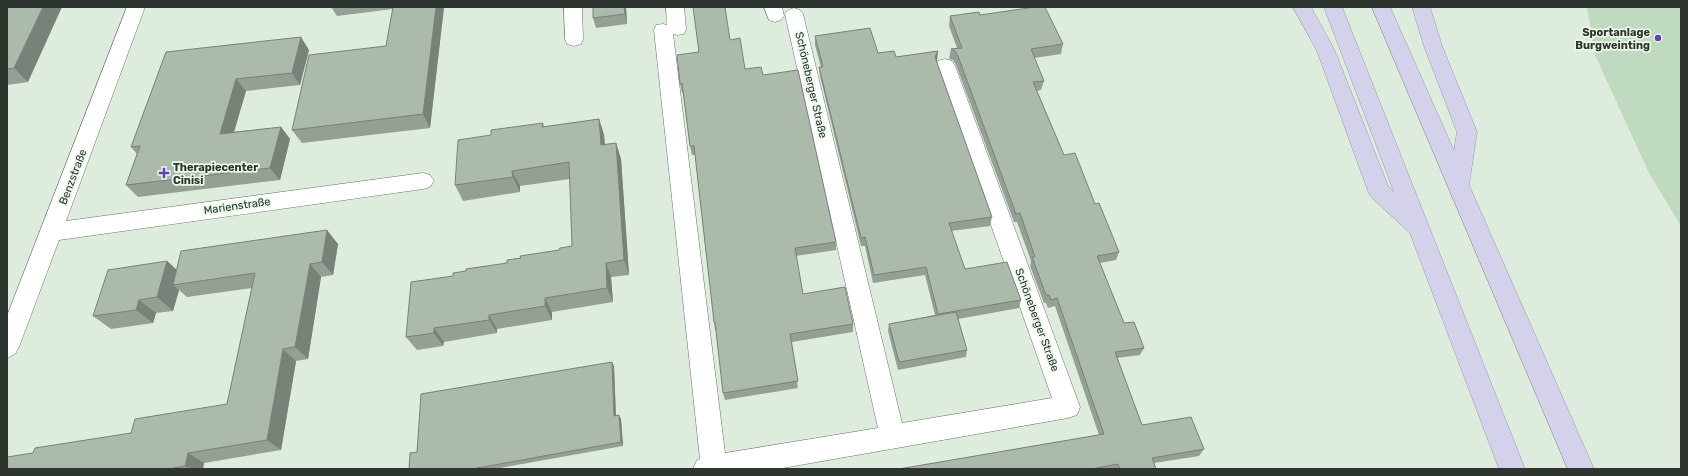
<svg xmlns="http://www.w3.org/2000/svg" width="1688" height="476" font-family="Rubik,sans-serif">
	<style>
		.green { fill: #bfdabf }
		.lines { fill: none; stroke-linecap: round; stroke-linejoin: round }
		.minor-casing { stroke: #677467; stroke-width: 1 }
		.highway-casing { stroke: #9a9aa9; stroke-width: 1 }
		.minor { fill: #fff; fill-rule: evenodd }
		.highway { fill: #d4d1eb; fill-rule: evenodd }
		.wall { fill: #94a094 }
		.shaded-wall { fill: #788278 }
		.building { fill: #acbaac; stroke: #788278 }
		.poi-dot { fill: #6542ba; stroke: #eaf9ea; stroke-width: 1.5 }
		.labels { text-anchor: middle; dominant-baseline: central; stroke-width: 3.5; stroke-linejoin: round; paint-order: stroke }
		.poi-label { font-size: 11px; font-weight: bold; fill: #2e342e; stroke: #eaf9ea; text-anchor: end }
		.street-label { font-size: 11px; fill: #2e342e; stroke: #eaf9ea }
	</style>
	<rect width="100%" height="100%" fill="#ddecdc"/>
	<!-- green -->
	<path class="green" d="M 1587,7 L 1681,7 L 1681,226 L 1649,173 L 1595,55 Z"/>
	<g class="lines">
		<!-- minor casing -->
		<g class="minor-casing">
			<path id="minor" d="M 127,7 L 145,7 L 66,221 L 423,173 L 430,175 L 434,181 L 430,187 L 423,189 L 59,240 L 19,347 L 15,354 L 7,358 L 7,316 Z
				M 564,7 L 582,7 L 583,39 L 581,44 L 574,46 L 567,44 L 565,39 Z
				M 666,7 L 684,7 L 686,29 L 684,34 L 677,35 L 673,34 L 725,453 L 878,428 L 785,14 L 788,10 L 794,8 L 800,10 L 803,14 L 902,423 L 1052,398 L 935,66 L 938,61 L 945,59 L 952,61 L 955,66 L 1080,407 L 1077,415 L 1068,418 L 777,469 L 693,469 L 697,460 L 700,459 L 654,30 L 656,25 L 663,24 L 667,25 Z
				M 764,7 L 782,7 L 784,16 L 781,20 L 775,22 L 769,20 Z"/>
		</g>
		<!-- highway casing -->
		<g class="highway-casing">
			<path id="highway" d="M 1293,7 L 1311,7 L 1335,51 L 1388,186 L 1394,192 L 1324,7 L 1342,7 L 1525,469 L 1499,469 L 1410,233 L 1371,197 L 1368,191 L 1317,51 Z
				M 1372,7 L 1390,7 L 1454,151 L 1457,132 L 1424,46 L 1412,7 L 1430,7 L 1442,46 L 1477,132 L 1469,185 L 1594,469 L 1568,469 Z"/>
		</g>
		<!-- minor -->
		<use href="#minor" class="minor"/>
		<!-- highway -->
		<use href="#highway" class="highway"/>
	</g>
	<!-- wall -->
	<path class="wall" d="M 7,7 L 28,82 L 7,85 Z
		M 331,7 L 444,7 L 430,128 L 302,143 L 292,130 L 386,46 L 393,9 L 337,16 Z
		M 626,7 L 627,24 L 596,28 L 593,18 Z
		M 980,15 L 1063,44 L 1061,54 L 1034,58 L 1044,81 L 1041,90 L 1037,91 L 1064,155 L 1095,204 L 1119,252 L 1116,260 L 1100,263 L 1124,323 L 1144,348 L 1140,355 L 1117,358 L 1142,425 L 1204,449 L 1199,456 L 1154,463 L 1156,469 L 899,469 L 1099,435 L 1055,306 L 1048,308 L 1046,303 L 1044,303 L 1030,266 L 1031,261 L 1017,222 L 1014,222 L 956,65 L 953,60 L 949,59 L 951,49 L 957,48 L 949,26 L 950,16 Z
		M 815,36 L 878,53 L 896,57 L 938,51 L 936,61 L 992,217 L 990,226 L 951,231 L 965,269 L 1021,300 L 1019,308 L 958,319 L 967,350 L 966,357 L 898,370 L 888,331 L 889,324 L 935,315 L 925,275 L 873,283 L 865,246 L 861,246 L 820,76 L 819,67 L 821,67 L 815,45 Z
		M 730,40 L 745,69 L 763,75 L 836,242 L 836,250 L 796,256 L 803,294 L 853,324 L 853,332 L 792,342 L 798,388 L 725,400 L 723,393 L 716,330 L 715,330 L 714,322 L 695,155 L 692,155 L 690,146 L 683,92 L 682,93 L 680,84 L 699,52 Z
		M 309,50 L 300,85 L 246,91 L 233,132 L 281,127 L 290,139 L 280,180 L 138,197 L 126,185 L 137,154 L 131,147 L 166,52 Z
		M 599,119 L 604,135 L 605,145 L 616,143 L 621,159 L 629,275 L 611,277 L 613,302 L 552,312 L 552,320 L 497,329 L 497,333 L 444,342 L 443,346 L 417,350 L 406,337 L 453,276 L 466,271 L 507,263 L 521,258 L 559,250 L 572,246 L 570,179 L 520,186 L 520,192 L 463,201 L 455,185 L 543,123 L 544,127 Z
		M 338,244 L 333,275 L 321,277 L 308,359 L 296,361 L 281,450 L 204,463 L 203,469 L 7,469 L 33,453 L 131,433 L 227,404 L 252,288 L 187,297 L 179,290 L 173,311 L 156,313 L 153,323 L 111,329 L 93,316 L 167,261 L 177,270 Z
		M 614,366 L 616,416 L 621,419 L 623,446 L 494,469 L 409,469 L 417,452 Z"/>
	<!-- shaded-wall -->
	<path class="shaded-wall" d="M 43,7 L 62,7 L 28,82 L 14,68 Z
		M 436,7 L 444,7 L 430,128 L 423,114 Z
		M 624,7 L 626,7 L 627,24 L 625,14 Z
		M 301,37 L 309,50 L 300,85 L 292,73 Z
		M 938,51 L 937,61 L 934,66 L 935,57 Z
		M 236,79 L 246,91 L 230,146 L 220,134 Z
		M 599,119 L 604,135 L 606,161 L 601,145 Z
		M 281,127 L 290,139 L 280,180 L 270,168 Z
		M 616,143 L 621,159 L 629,275 L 624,260 Z
		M 512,171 L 520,186 L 520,192 L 513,177 Z
		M 327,230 L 338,244 L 333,275 L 322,262 Z
		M 167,261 L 183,276 L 173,285 L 179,290 L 173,311 L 157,297 Z
		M 606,263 L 611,277 L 613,302 L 607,288 Z
		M 310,264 L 321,277 L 308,359 L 295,347 Z
		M 545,298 L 552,312 L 552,320 L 545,306 Z
		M 139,300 L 156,313 L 153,323 L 136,310 Z
		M 489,315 L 497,329 L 497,333 L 489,320 Z
		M 434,328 L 444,342 L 443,346 L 434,333 Z
		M 283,349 L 296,361 L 281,450 L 267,440 Z
		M 612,362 L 614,366 L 616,420 L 614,416 Z
		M 619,415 L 621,419 L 623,446 L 621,442 Z
		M 188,453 L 204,463 L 203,469 L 190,469 L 185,466 Z"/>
	<!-- building -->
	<path class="building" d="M 7,7 L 43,7 L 14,68 L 7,69 Z
		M 393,7 L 436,7 L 423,114 L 292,130 L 309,55 L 386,46 Z
		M 593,7 L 624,7 L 625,14 L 593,18 Z
		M 693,7 L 725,7 L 730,40 L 740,38 L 745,69 L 761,67 L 763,75 L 798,70 L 836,242 L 795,248 L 803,294 L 845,287 L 853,324 L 790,334 L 798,381 L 723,393 L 715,322 L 714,322 L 694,146 L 690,146 L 682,83 L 680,84 L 677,55 L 699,52 Z
		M 1035,7 L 1045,7 L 1063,44 L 1031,49 L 1044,81 L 1033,82 L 1064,155 L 1075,153 L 1095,204 L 1099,203 L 1119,252 L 1097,256 L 1124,323 L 1134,322 L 1144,348 L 1115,352 L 1142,425 L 1191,417 L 1204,449 L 1152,458 L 1156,469 L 1120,469 L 1118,464 L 1091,469 L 899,469 L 1104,434 L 1057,298 L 1051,300 L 1049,295 L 1046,295 L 1032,257 L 1035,257 L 1020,213 L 1016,214 L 958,56 L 955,51 L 951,49 L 962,48 L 950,16 L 979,12 L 980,15 Z
		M 870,28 L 878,53 L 894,51 L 896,57 L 938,51 L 935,57 L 992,217 L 949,223 L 965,269 L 1007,262 L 1021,300 L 938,314 L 926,267 L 874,275 L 865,237 L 861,238 L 819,67 L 823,67 L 815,36 Z
		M 301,37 L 292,73 L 236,79 L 220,134 L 281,127 L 270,168 L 126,185 L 140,146 L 131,147 L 166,52 Z
		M 599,119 L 601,145 L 616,143 L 624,260 L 606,263 L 607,288 L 545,298 L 545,306 L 489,315 L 489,320 L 434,328 L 434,333 L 406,337 L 411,282 L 453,276 L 453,273 L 466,271 L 466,269 L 507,263 L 507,260 L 521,258 L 520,256 L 559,250 L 560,248 L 572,246 L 569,162 L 512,171 L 513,177 L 455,185 L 458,140 L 491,135 L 491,130 L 543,123 L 542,127 Z
		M 327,230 L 322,262 L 310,264 L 295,347 L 283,349 L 267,440 L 188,453 L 185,466 L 168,469 L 7,469 L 7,457 L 33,453 L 35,448 L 131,433 L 135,419 L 227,404 L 255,273 L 173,285 L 181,251 Z
		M 167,261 L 157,297 L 139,300 L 136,310 L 93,316 L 108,270 Z
		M 956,312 L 967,350 L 899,362 L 889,324 Z
		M 612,362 L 614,416 L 619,415 L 621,442 L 472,469 L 409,469 L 410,453 L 417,452 L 421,394 Z"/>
	<!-- markers -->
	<g class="poi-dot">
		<circle cx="1658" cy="38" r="4"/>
		<path d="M162 167h4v4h4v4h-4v4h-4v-4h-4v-4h4z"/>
	</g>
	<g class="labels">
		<!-- poi labels -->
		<g class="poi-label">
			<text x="1650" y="32">Sportanlage<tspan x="1650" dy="13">Burgweinting</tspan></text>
			<text x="173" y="167" text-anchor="start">Therapiecenter<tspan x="173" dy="13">Cinisi</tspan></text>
		</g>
		<!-- street labels -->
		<g class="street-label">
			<text transform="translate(811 85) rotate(77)">Schöneberger Straße</text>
			<text transform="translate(73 177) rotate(-69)">Benzstraße</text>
			<text transform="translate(237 206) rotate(-8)">Marienstraße</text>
			<text transform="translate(1037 320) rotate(70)">Schöneberger Straße</text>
		</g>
	</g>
	<!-- border -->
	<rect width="1688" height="476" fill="none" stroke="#2e342e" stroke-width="16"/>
</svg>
